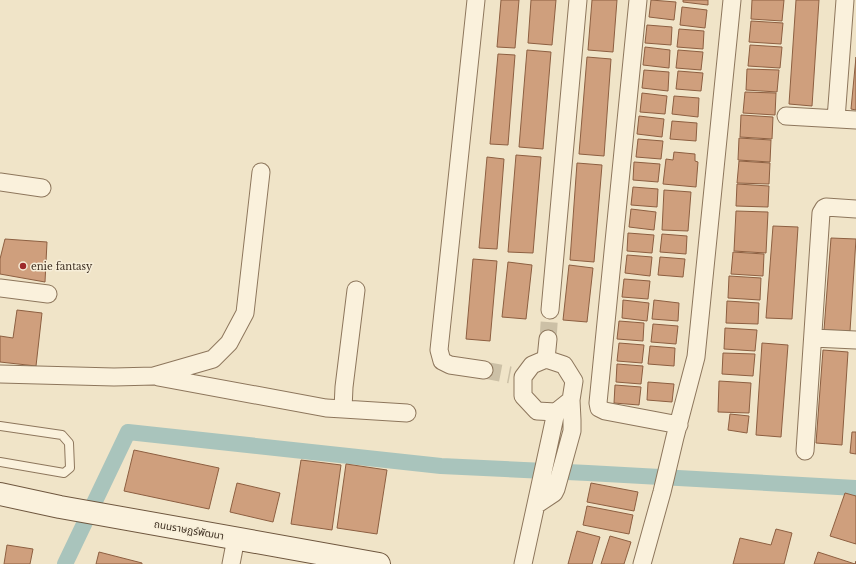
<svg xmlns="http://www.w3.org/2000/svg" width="856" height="564" font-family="'Libre Baskerville','Noto Sans Thai',serif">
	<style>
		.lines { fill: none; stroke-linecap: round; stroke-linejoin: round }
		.canal { stroke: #a9c4bc; stroke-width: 16 }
		.building { fill: #cf9f7d; stroke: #8d5f41 }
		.street-tunnel { stroke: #ccc0a6; stroke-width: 17; stroke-dasharray: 17 8; stroke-linecap: butt }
		.lane-casing { stroke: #8d765c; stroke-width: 10 }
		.street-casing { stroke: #8d765c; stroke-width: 19 }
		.secondary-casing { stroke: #6f573f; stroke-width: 24 }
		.lane { stroke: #faf1dc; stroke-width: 8 }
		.street { stroke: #faf1dc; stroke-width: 17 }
		.secondary { stroke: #faf1dc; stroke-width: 22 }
		.poi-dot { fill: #9e2a2b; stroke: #f7eed8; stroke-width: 1.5 }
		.labels { text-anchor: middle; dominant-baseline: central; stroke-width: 3; stroke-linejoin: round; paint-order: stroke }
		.poi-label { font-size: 10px; fill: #3d2e20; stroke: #f7eed8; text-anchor: start }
		.street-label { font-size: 10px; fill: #3d2e20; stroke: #f7eed8 }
	</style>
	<rect width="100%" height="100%" fill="#f0e4c8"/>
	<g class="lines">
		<!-- canal -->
		<path class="canal" d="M 65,564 L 128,432 L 441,466 L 588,473 L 856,488"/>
	</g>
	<!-- building -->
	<path class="building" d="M 501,0 L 519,0 L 515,48 L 497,47 Z
		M 531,0 L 556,0 L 552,45 L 528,43 Z
		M 592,0 L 617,0 L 613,52 L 588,50 Z
		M 651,0 L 676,2 L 674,20 L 649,17 Z
		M 683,0 L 708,0 L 708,5 L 683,2 Z
		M 752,0 L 784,0 L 782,21 L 751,19 Z
		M 796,0 L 819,0 L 812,106 L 789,104 Z
		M 682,7 L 707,10 L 705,28 L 680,25 Z
		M 751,21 L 783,23 L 781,44 L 749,42 Z
		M 647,25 L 672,27 L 671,45 L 645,43 Z
		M 679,29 L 704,31 L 703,49 L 677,47 Z
		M 750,45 L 782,47 L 780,68 L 748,66 Z
		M 645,47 L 670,50 L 669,68 L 643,65 Z
		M 527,50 L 551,52 L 543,149 L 519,147 Z
		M 678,50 L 703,52 L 701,70 L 676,68 Z
		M 498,54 L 515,55 L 508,145 L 490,144 Z
		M 587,57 L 611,59 L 604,156 L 579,154 Z
		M 856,57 L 856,110 L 851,109 Z
		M 747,69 L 779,70 L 777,92 L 746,90 Z
		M 644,70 L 669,72 L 668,91 L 642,88 Z
		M 678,71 L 703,73 L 701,91 L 676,89 Z
		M 745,92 L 776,93 L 775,115 L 743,113 Z
		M 642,93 L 667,96 L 665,114 L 640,112 Z
		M 674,96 L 699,98 L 698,117 L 672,114 Z
		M 741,115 L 773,117 L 772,139 L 740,137 Z
		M 639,116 L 664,119 L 662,137 L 637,134 Z
		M 672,121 L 697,123 L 696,141 L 670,139 Z
		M 739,138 L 771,140 L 770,162 L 738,160 Z
		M 638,139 L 663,141 L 661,159 L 636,157 Z
		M 674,152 L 695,154 L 695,161 L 698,162 L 696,187 L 663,184 L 666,159 L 673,160 Z
		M 516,155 L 541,157 L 533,253 L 508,252 Z
		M 487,157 L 504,159 L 497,249 L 479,248 Z
		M 739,161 L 770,163 L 769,184 L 737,183 Z
		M 634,162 L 660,164 L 658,182 L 633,180 Z
		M 577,163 L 602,165 L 594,262 L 570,260 Z
		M 737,184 L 769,186 L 768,207 L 736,206 Z
		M 633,187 L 658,189 L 657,207 L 631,205 Z
		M 664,190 L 691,192 L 688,231 L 662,230 Z
		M 631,209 L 656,212 L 654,230 L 629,227 Z
		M 736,211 L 768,212 L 766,253 L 734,251 Z
		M 773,226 L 798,227 L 792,319 L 766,318 Z
		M 628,233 L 654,235 L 652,253 L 627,251 Z
		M 662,234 L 687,236 L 686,254 L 660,252 Z
		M 831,238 L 856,239 L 850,331 L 824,330 Z
		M 5,239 L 47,242 L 45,282 L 0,274 L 0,259 Z
		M 733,252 L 764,254 L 763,276 L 731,274 Z
		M 627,255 L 652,257 L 650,276 L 625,273 Z
		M 660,257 L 685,259 L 683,277 L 658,275 Z
		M 473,259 L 497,261 L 490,341 L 466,339 Z
		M 508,262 L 532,265 L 526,319 L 502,317 Z
		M 569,265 L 593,268 L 587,322 L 563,320 Z
		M 729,276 L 761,278 L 760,300 L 728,298 Z
		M 624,279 L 650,281 L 648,299 L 622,297 Z
		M 623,300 L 649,303 L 647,321 L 622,318 Z
		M 654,300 L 679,303 L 678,321 L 652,319 Z
		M 727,301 L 759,303 L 758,324 L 726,323 Z
		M 17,310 L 42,313 L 36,366 L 0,362 L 0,336 L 13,338 Z
		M 619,321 L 644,323 L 643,341 L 617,339 Z
		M 653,324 L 678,326 L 676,344 L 651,342 Z
		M 725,328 L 757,330 L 755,351 L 724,349 Z
		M 619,343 L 644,345 L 642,363 L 617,361 Z
		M 762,343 L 788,345 L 781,437 L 756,435 Z
		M 650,346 L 675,348 L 674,366 L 648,364 Z
		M 823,350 L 848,352 L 842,445 L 816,443 Z
		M 723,353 L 755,354 L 753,376 L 722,374 Z
		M 617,364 L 643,366 L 641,384 L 616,382 Z
		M 719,381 L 751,383 L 749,413 L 718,412 Z
		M 648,382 L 674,384 L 672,402 L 647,400 Z
		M 615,385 L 641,387 L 639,405 L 614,403 Z
		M 730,414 L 749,416 L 747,433 L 728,430 Z
		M 852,432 L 856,432 L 856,454 L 850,453 Z
		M 134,450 L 219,468 L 209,509 L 124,491 Z
		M 301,460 L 341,465 L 332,530 L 291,524 Z
		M 346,464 L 387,470 L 377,534 L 337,528 Z
		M 237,483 L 280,493 L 273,522 L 230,512 Z
		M 591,483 L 638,492 L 634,511 L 587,502 Z
		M 845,493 L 856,496 L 856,544 L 830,536 Z
		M 587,506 L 633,515 L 629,534 L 583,525 Z
		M 776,529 L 792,533 L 784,564 L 733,564 L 740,538 L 771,545 Z
		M 577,531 L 600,537 L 592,564 L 568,564 Z
		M 610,536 L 631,542 L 624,564 L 601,564 Z
		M 7,545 L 33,549 L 30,564 L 4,564 Z
		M 99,552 L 142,563 L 142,564 L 96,564 Z
		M 818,552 L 855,564 L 856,561 L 856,564 L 814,564 Z"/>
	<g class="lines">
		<!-- street-tunnel -->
		<path class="street-tunnel" d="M 548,339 L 550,310
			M 484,370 L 510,375"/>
		<!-- lane casing -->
		<g class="lane-casing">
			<path id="lane" d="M 0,426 L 62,435 L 69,443 L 70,468 L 64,473 L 0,462"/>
		</g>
		<!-- street casing -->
		<g class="street-casing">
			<path id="street" d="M 476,0 L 439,350 L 442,361 L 450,365 L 484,370
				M 638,0 L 598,403 L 599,408 L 605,411 L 679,425
				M 786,116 L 856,120
				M 836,119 L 845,0
				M 0,182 L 42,188
				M 0,288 L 48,294
				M 550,310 L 578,0
				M 813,338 L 856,340
				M 546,359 L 564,365 L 574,381 L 571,400 L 556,412 L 537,411 L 523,396 L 523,377 L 532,365 Z
				M 546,359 L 548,339
				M 0,374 L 114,377 L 154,376 L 213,359 L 229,343 L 245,313 L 261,172
				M 158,377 L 326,408 L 343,409 L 344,387 L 356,290
				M 343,409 L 407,413
				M 805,451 L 821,213 L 824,208 L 826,207 L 856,209
				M 536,505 L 554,493 L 556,489 L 572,431 L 572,420 L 571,400
				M 231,564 L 236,538
				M 523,564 L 556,412
				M 642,564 L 662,492 L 675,437 L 696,357 L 732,0"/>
		</g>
		<!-- secondary casing -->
		<g class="secondary-casing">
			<path id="secondary" d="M 0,494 L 60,507 L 379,564"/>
		</g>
		<!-- lane -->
		<use href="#lane" class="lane"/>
		<!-- street -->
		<use href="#street" class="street"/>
		<!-- secondary -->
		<use href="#secondary" class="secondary"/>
	</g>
	<!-- markers -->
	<circle class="poi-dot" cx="23" cy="266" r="4"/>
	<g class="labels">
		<!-- poi labels -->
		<g class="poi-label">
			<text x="31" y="266">enie fantasy</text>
		</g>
		<!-- street labels -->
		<g class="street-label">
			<text transform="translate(189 530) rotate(10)">ถนนราษฏร์พัฒนา</text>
		</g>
	</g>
</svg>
